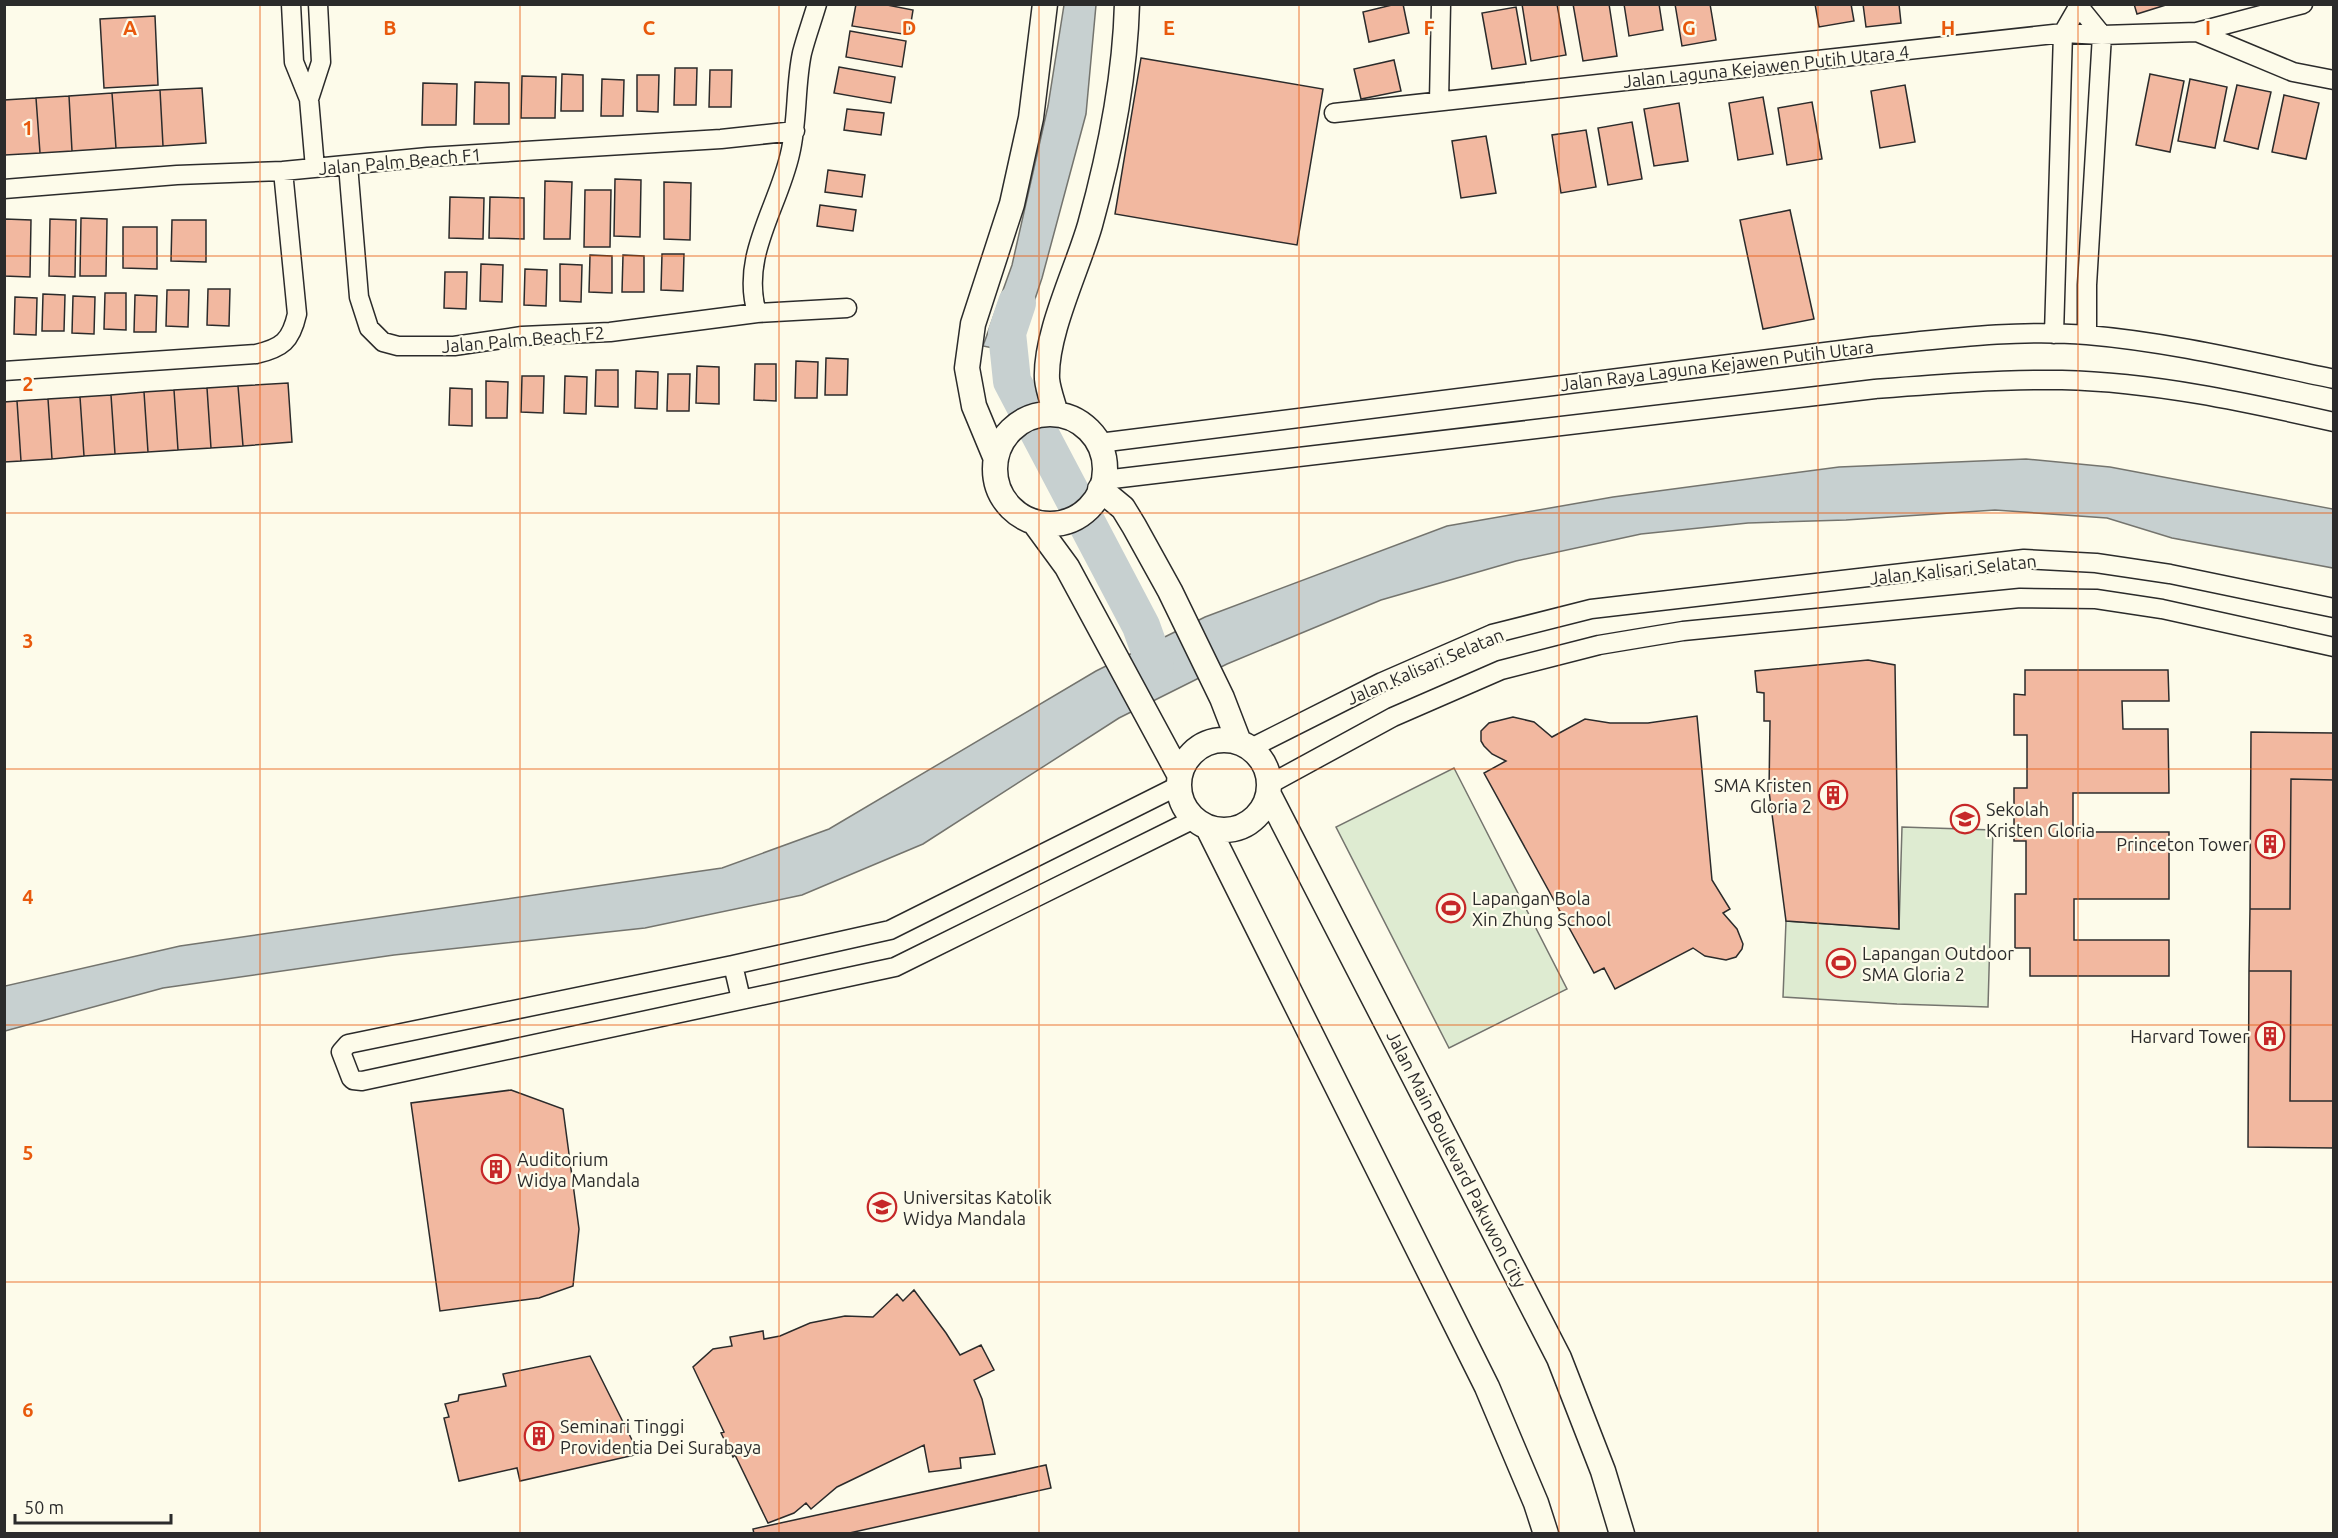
<svg xmlns="http://www.w3.org/2000/svg" width="2338" height="1538" font-family="Ubuntu,sans-serif">
	<style>
		.green { fill: #deebd1; stroke: #74746e; stroke-width: 1.5 }
		.water { fill: #c7d0d0; stroke: #74746e; stroke-width: 1.5 }
		.lines { fill: none; stroke-linecap: round; stroke-linejoin: round }
		.river { stroke: #c7d0d0; stroke-width: 38 }
		.building { fill: #f2b8a0; stroke: #2b2b2b; stroke-width: 1.5 }
		.minor-casing { stroke: #2b2b2b; stroke-width: 21 }
		.tertiary-casing { stroke: #2b2b2b; stroke-width: 27 }
		.minor { stroke: #fdfbea; stroke-width: 18 }
		.tertiary { stroke: #fdfbea; stroke-width: 24 }
		.grid { fill: none; stroke: #e8590c; stroke-width: 1.5; stroke-opacity: 0.55 }
		.labels { text-anchor: middle; dominant-baseline: central; stroke-width: 4.5; stroke-linejoin: round; paint-order: stroke }
		.street-label { font-size: 18px; fill: #2b2b2b; stroke: #fdfbea }
		.poi-label { font-size: 18px; fill: #2b2b2b; stroke: #fdfbea; text-anchor: start }
		.grid-label { font-size: 20px; text-anchor: middle; font-weight: bold; fill: #e8590c; stroke: #fdfbea; stroke-width: 4.5; stroke-linejoin: round; paint-order: stroke }
	</style>
	<rect width="100%" height="100%" fill="#fdfbea"/>
	<!-- green -->
	<path class="green" d="M 1454,768 L 1567,989 L 1449,1048 L 1336,827 Z
		M 1902,827 L 1993,830 L 1988,1007 L 1897,1004 L 1783,997 L 1786,921 L 1899,929 Z"/>
	<!-- water -->
	<path class="water" d="M 1064,5 L 1096,5 L 1086,114 L 1042,278 L 1017,353 L 983,346 L 1012,265 L 1048,106 Z
		M 2026,459 L 2110,467 L 2333,509 L 2333,568 L 2172,538 L 2107,518 L 1995,510 L 1846,520 L 1748,523 L 1641,534 L 1516,561 L 1381,600 L 1227,664 L 1119,718 L 923,844 L 802,895 L 645,928 L 394,955 L 163,988 L 5,1031 L 5,986 L 180,946 L 722,868 L 829,829 L 1096,671 L 1205,617 L 1447,526 L 1613,497 L 1839,467 Z"/>
	<g class="lines">
		<!-- river -->
		<path class="river" d="M 1017,303 L 1007,333 L 1012,381 L 1141,626 L 1155,665"/>
	</g>
	<!-- building -->
	<path class="building" d="M 856,4 L 882,4 L 913,10 L 909,35 L 852,26 Z
		M 1396,4 L 1403,4 L 1409,33 L 1369,42 L 1363,12 Z
		M 1522,4 L 1557,4 L 1566,55 L 1531,61 Z
		M 1573,4 L 1609,4 L 1617,56 L 1583,61 Z
		M 1624,4 L 1659,4 L 1663,30 L 1629,36 Z
		M 1675,4 L 1710,4 L 1716,40 L 1682,46 Z
		M 1815,4 L 1851,4 L 1854,21 L 1819,27 Z
		M 1863,4 L 1899,4 L 1901,23 L 1866,27 Z
		M 2134,4 L 2169,4 L 2137,14 Z
		M 1516,7 L 1526,64 L 1492,69 L 1482,13 Z
		M 155,16 L 158,85 L 104,88 L 100,19 Z
		M 850,31 L 906,41 L 902,67 L 846,57 Z
		M 1141,58 L 1323,89 L 1297,245 L 1115,214 Z
		M 1394,60 L 1401,91 L 1361,99 L 1354,69 Z
		M 839,67 L 895,77 L 891,103 L 834,93 Z
		M 675,68 L 697,68 L 696,105 L 674,105 Z
		M 710,70 L 732,70 L 731,107 L 709,107 Z
		M 562,74 L 583,75 L 583,111 L 561,111 Z
		M 2150,74 L 2184,81 L 2170,152 L 2136,145 Z
		M 637,75 L 659,75 L 658,112 L 637,111 Z
		M 522,76 L 556,77 L 555,118 L 521,118 Z
		M 602,79 L 624,80 L 623,116 L 601,116 Z
		M 2190,79 L 2227,87 L 2215,148 L 2178,141 Z
		M 475,82 L 509,83 L 509,124 L 474,124 Z
		M 423,83 L 457,84 L 456,125 L 422,125 Z
		M 1905,85 L 1915,142 L 1880,148 L 1871,91 Z
		M 2237,85 L 2271,92 L 2258,149 L 2224,141 Z
		M 202,88 L 206,143 L 163,146 L 160,90 Z
		M 160,90 L 163,146 L 116,148 L 112,93 Z
		M 112,93 L 116,148 L 72,151 L 69,96 Z
		M 2284,95 L 2319,103 L 2306,159 L 2272,152 Z
		M 69,96 L 72,151 L 40,153 L 36,98 Z
		M 1763,97 L 1773,154 L 1738,160 L 1729,103 Z
		M 36,98 L 40,153 L 5,155 L 4,100 Z
		M 1812,102 L 1822,159 L 1787,165 L 1778,108 Z
		M 1679,103 L 1688,161 L 1654,166 L 1644,109 Z
		M 847,109 L 884,113 L 881,135 L 844,130 Z
		M 1632,122 L 1642,179 L 1608,185 L 1598,128 Z
		M 1586,130 L 1596,187 L 1561,193 L 1552,135 Z
		M 1486,136 L 1496,193 L 1461,198 L 1452,141 Z
		M 828,170 L 865,175 L 862,197 L 825,192 Z
		M 615,179 L 641,180 L 640,237 L 614,236 Z
		M 545,181 L 572,182 L 570,239 L 544,239 Z
		M 664,182 L 691,183 L 690,240 L 664,239 Z
		M 585,190 L 611,190 L 610,247 L 584,247 Z
		M 450,197 L 484,198 L 483,239 L 449,238 Z
		M 490,197 L 524,198 L 524,239 L 489,238 Z
		M 820,205 L 856,210 L 853,231 L 817,226 Z
		M 1790,210 L 1814,319 L 1763,329 L 1740,220 Z
		M 81,218 L 107,219 L 106,276 L 80,276 Z
		M 5,219 L 31,220 L 30,277 L 4,276 Z
		M 50,219 L 76,220 L 75,277 L 49,276 Z
		M 172,220 L 206,220 L 206,262 L 171,261 Z
		M 123,227 L 157,227 L 157,269 L 123,268 Z
		M 662,254 L 684,254 L 683,291 L 661,290 Z
		M 590,255 L 612,256 L 612,293 L 589,292 Z
		M 623,255 L 644,256 L 644,292 L 622,292 Z
		M 481,264 L 503,265 L 502,302 L 480,301 Z
		M 560,264 L 582,265 L 581,302 L 560,301 Z
		M 525,269 L 547,270 L 546,306 L 524,305 Z
		M 445,272 L 467,272 L 466,309 L 444,308 Z
		M 208,289 L 230,289 L 229,326 L 207,325 Z
		M 167,290 L 189,290 L 188,327 L 166,326 Z
		M 105,293 L 126,293 L 126,330 L 104,329 Z
		M 43,294 L 65,295 L 64,331 L 42,331 Z
		M 135,295 L 157,296 L 156,332 L 134,332 Z
		M 73,296 L 95,297 L 94,334 L 72,333 Z
		M 15,297 L 37,298 L 36,335 L 14,334 Z
		M 826,358 L 848,359 L 847,395 L 825,395 Z
		M 796,361 L 818,362 L 817,398 L 795,398 Z
		M 755,364 L 776,364 L 776,401 L 754,400 Z
		M 697,366 L 719,367 L 719,404 L 696,403 Z
		M 596,370 L 618,370 L 618,407 L 595,406 Z
		M 636,371 L 658,372 L 657,409 L 635,408 Z
		M 668,374 L 690,374 L 689,411 L 667,411 Z
		M 522,376 L 544,376 L 543,413 L 521,412 Z
		M 565,376 L 587,377 L 586,414 L 564,413 Z
		M 486,381 L 508,382 L 507,418 L 486,418 Z
		M 288,383 L 292,442 L 243,446 L 238,386 Z
		M 238,386 L 243,446 L 211,448 L 207,388 Z
		M 207,388 L 211,448 L 178,450 L 174,390 Z
		M 450,388 L 472,389 L 472,426 L 449,425 Z
		M 174,390 L 178,450 L 148,452 L 144,392 Z
		M 144,392 L 148,452 L 115,454 L 111,395 Z
		M 111,395 L 115,454 L 84,456 L 80,397 Z
		M 80,397 L 84,456 L 52,459 L 48,399 Z
		M 48,399 L 52,459 L 21,461 L 17,401 Z
		M 17,401 L 21,461 L 4,462 L 4,402 Z
		M 1868,660 L 1895,665 L 1899,929 L 1786,921 L 1769,791 L 1770,721 L 1764,721 L 1764,693 L 1757,692 L 1755,671 Z
		M 2025,670 L 2168,670 L 2169,701 L 2122,701 L 2123,729 L 2168,729 L 2169,793 L 2073,793 L 2073,832 L 2169,832 L 2169,899 L 2074,899 L 2074,940 L 2169,940 L 2169,976 L 2030,976 L 2030,948 L 2015,948 L 2015,894 L 2026,894 L 2026,841 L 2014,841 L 2014,788 L 2027,788 L 2027,735 L 2014,735 L 2014,694 L 2025,695 Z
		M 1697,716 L 1712,880 L 1730,909 L 1723,913 L 1737,929 L 1743,944 L 1742,949 L 1736,957 L 1726,960 L 1705,956 L 1693,948 L 1615,989 L 1604,968 L 1594,973 L 1484,773 L 1506,761 L 1492,754 L 1484,746 L 1481,741 L 1481,731 L 1489,723 L 1513,717 L 1534,722 L 1552,737 L 1585,719 L 1610,723 L 1648,723 Z
		M 2251,732 L 2334,733 L 2334,780 L 2291,779 L 2290,909 L 2250,909 Z
		M 2291,779 L 2334,780 L 2334,1101 L 2290,1101 L 2291,971 L 2249,971 L 2250,909 L 2290,909 Z
		M 2249,971 L 2291,971 L 2290,1101 L 2334,1101 L 2334,1148 L 2248,1147 Z
		M 511,1090 L 563,1109 L 579,1229 L 573,1286 L 539,1298 L 440,1311 L 411,1103 Z
		M 914,1290 L 946,1333 L 960,1355 L 981,1345 L 994,1370 L 974,1380 L 982,1399 L 995,1454 L 960,1458 L 961,1468 L 929,1472 L 924,1445 L 837,1487 L 811,1509 L 806,1503 L 794,1513 L 768,1523 L 735,1455 L 733,1457 L 721,1433 L 724,1432 L 693,1367 L 713,1349 L 732,1346 L 730,1337 L 763,1331 L 764,1339 L 780,1336 L 810,1323 L 845,1316 L 873,1317 L 897,1294 L 903,1301 Z
		M 590,1356 L 639,1454 L 520,1481 L 517,1468 L 459,1481 L 444,1418 L 449,1417 L 445,1404 L 458,1401 L 459,1395 L 506,1386 L 503,1374 Z
		M 1046,1465 L 1051,1488 L 845,1534 L 754,1534 L 753,1529 Z"/>
	<g class="lines">
		<!-- minor casing -->
		<g class="minor-casing">
			<path id="minor" d="M 291,4 L 294,62 L 309,99 L 321,62 L 318,4
				M 2077,4 L 2102,35 L 2087,285 L 2087,335
				M 2197,32 L 2303,4
				M 309,99 L 315,168
				M 1439,101 L 1441,4
				M 1334,113 L 2063,33 L 2102,35 L 2197,32 L 2293,72 L 2334,80
				M 348,165 L 359,297 L 369,328 L 383,342 L 398,346 L 454,346 L 522,336 L 610,332 L 757,313 L 847,308
				M 4,189 L 177,175 L 283,171 L 428,157 L 721,139 L 795,131
				M 757,313 C 740,256 778,208 790,154 C 798,121 795,86 802,53 C 806,37 812,21 817,4
				M 2054,334 L 2063,33 L 2078,7
				M 4,371 L 256,354 C 282,348 291,341 297,314 L 283,171
				M 1099,443 L 1873,346 C 1944,339 2016,329 2087,335 C 2170,342 2252,362 2334,379
				M 1104,480 L 1875,389 C 1938,384 2000,379 2062,380 C 2153,382 2245,402 2334,422
				M 1251,748 L 1382,682 L 1492,634 L 1591,609 L 2024,559 L 2096,563 L 2170,574 L 2334,608
				M 1270,784 L 1393,717 L 1501,670 L 1599,645 L 1683,631 L 2020,598 L 2096,599 L 2162,609 L 2334,647
				M 1178,786 L 890,930 L 733,965 L 348,1044 L 341,1052 L 351,1078 L 353,1080 L 362,1081 L 895,967 L 1194,819
				M 733,965 L 741,999"/>
		</g>
		<!-- tertiary casing -->
		<g class="tertiary-casing">
			<path id="tertiary" d="M 1056,414 C 1053,403 1048,390 1047,379 C 1045,334 1077,270 1090,225 C 1110,153 1125,79 1127,4
				M995 469a55 55 0 1 1 110 0a55 55 0 1 1-110 0Z
				M 996,459 L 974,406 L 967,368 L 973,324 L 1012,204 L 1031,118 L 1045,4
				M 1100,489 L 1123,508 L 1134,526 L 1170,591 L 1222,698 L 1239,742
				M 1034,522 L 1067,567 L 1179,774
				M1179 785a45 45 0 1 1 90 0a45 45 0 1 1-90 0Z
				M 1269,795 L 1559,1358 L 1603,1471 L 1622,1534
				M 1208,828 L 1487,1387 L 1536,1503 L 1546,1534"/>
		</g>
		<!-- minor -->
		<use href="#minor" class="minor"/>
		<!-- tertiary -->
		<use href="#tertiary" class="tertiary"/>
	</g>
	<!-- grid -->
	<path class="grid" d="M 260,4 L 260,1534M 520,4 L 520,1534M 779,4 L 779,1534M 1039,4 L 1039,1534M 1299,4 L 1299,1534M 1559,4 L 1559,1534M 1818,4 L 1818,1534M 2078,4 L 2078,1534M 4,256 L 2334,256M 4,513 L 2334,513M 4,769 L 2334,769M 4,1025 L 2334,1025M 4,1282 L 2334,1282"/>
	<!-- icons -->
	<defs>
		<g id="building-ring" transform="scale(1.5)"><circle r="9.5" fill="#fdfbea" stroke="#c62828" stroke-width="1.5"/><path d="M-4-6H4V6H1V3H-1V6H-4ZM-2.5-4.3h1.7v1.8h-1.7ZM.8-4.3h1.7v1.8H.8ZM-2.5-1h1.7V.8h-1.7ZM.8-1h1.7V.8H.8Z" fill="#c62828"/></g>
		<g id="school-ring" transform="scale(1.5)"><circle r="9.5" fill="#fdfbea" stroke="#c62828" stroke-width="1.5"/><path d="M0-5L7-2L0 1L-7-2ZM-4 1L0 2.5L4 1V4Q0 6-4 4Z" fill="#c62828"/></g>
		<g id="stadium-ring" transform="scale(1.5)"><circle r="9.5" fill="#fdfbea" stroke="#c62828" stroke-width="1.5"/><path d="M0-5a6.5 5 0 1 0 0 10a6.5 5 0 1 0 0-10ZM-3.5-1.8h7v3.6h-7Z" fill="#c62828"/></g>
		<g id="university-ring" transform="scale(1.5)"><circle r="9.5" fill="#fdfbea" stroke="#c62828" stroke-width="1.5"/><path d="M0-5L7-2L0 1L-7-2ZM-4 1L0 2.5L4 1V4Q0 6-4 4Z" fill="#c62828"/></g>
	</defs>
	<g fill-rule="evenodd">
		<use href="#building-ring" x="1833" y="795"/>
		<use href="#school-ring" x="1965" y="819"/>
		<use href="#building-ring" x="2270" y="844"/>
		<use href="#stadium-ring" x="1451" y="908"/>
		<use href="#stadium-ring" x="1841" y="963"/>
		<use href="#building-ring" x="2270" y="1036"/>
		<use href="#building-ring" x="496" y="1169"/>
		<use href="#university-ring" x="882" y="1207"/>
		<use href="#building-ring" x="539" y="1436"/>
	</g>
	<g class="labels">
		<!-- street labels -->
		<g class="street-label">
			<text transform="translate(1766 66) rotate(-6)">Jalan Laguna Kejawen Putih Utara 4</text>
			<text transform="translate(400 161) rotate(-5)">Jalan Palm Beach F1</text>
			<text transform="translate(523 339) rotate(-5)">Jalan Palm Beach F2</text>
			<text transform="translate(1717 365) rotate(-7)">Jalan Raya Laguna Kejawen Putih Utara</text>
			<text transform="translate(1953 569) rotate(-6)">Jalan Kalisari Selatan</text>
			<text transform="translate(1425 666) rotate(-23)">Jalan Kalisari Selatan</text>
			<text transform="translate(1457 1159) rotate(63)">Jalan Main Boulevard Pakuwon City</text>
		</g>
		<!-- poi labels -->
		<g class="poi-label">
			<text x="1812" y="785" text-anchor="end">SMA Kristen<tspan x="1812" dy="21">Gloria 2</tspan></text>
			<text x="1986" y="809">Sekolah<tspan x="1986" dy="21">Kristen Gloria</tspan></text>
			<text x="2249" y="844" text-anchor="end">Princeton Tower</text>
			<text x="1472" y="898">Lapangan Bola<tspan x="1472" dy="21">Xin Zhung School</tspan></text>
			<text x="1862" y="953">Lapangan Outdoor<tspan x="1862" dy="21">SMA Gloria 2</tspan></text>
			<text x="2249" y="1036" text-anchor="end">Harvard Tower</text>
			<text x="517" y="1159">Auditorium<tspan x="517" dy="21">Widya Mandala</tspan></text>
			<text x="903" y="1197">Universitas Katolik<tspan x="903" dy="21">Widya Mandala</tspan></text>
			<text x="560" y="1426">Seminari Tinggi<tspan x="560" dy="21">Providentia Dei Surabaya</tspan></text>
		</g>
	</g>
	<g class="grid-label">
		<text x="130" y="35">A</text>
		<text x="390" y="35">B</text>
		<text x="649" y="35">C</text>
		<text x="909" y="35">D</text>
		<text x="1169" y="35">E</text>
		<text x="1429" y="35">F</text>
		<text x="1689" y="35">G</text>
		<text x="1948" y="35">H</text>
		<text x="2208" y="35">I</text>
		<text x="28" y="135">1</text>
		<text x="28" y="391">2</text>
		<text x="28" y="648">3</text>
		<text x="28" y="904">4</text>
		<text x="28" y="1160">5</text>
		<text x="28" y="1417">6</text>
	</g>
	<!-- border -->
	<rect width="2338" height="1538" fill="none" stroke="#2b2b2b" stroke-width="12"/>
	<!-- scale -->
	<path d="M15 1514v9h156v-9" fill="none" stroke="#2b2b2b" stroke-width="3"/>
	<text x="24" y="1514" font-size="18" fill="#2b2b2b" stroke="#fdfbea" stroke-width="4.5" paint-order="stroke">50 m</text>
</svg>
